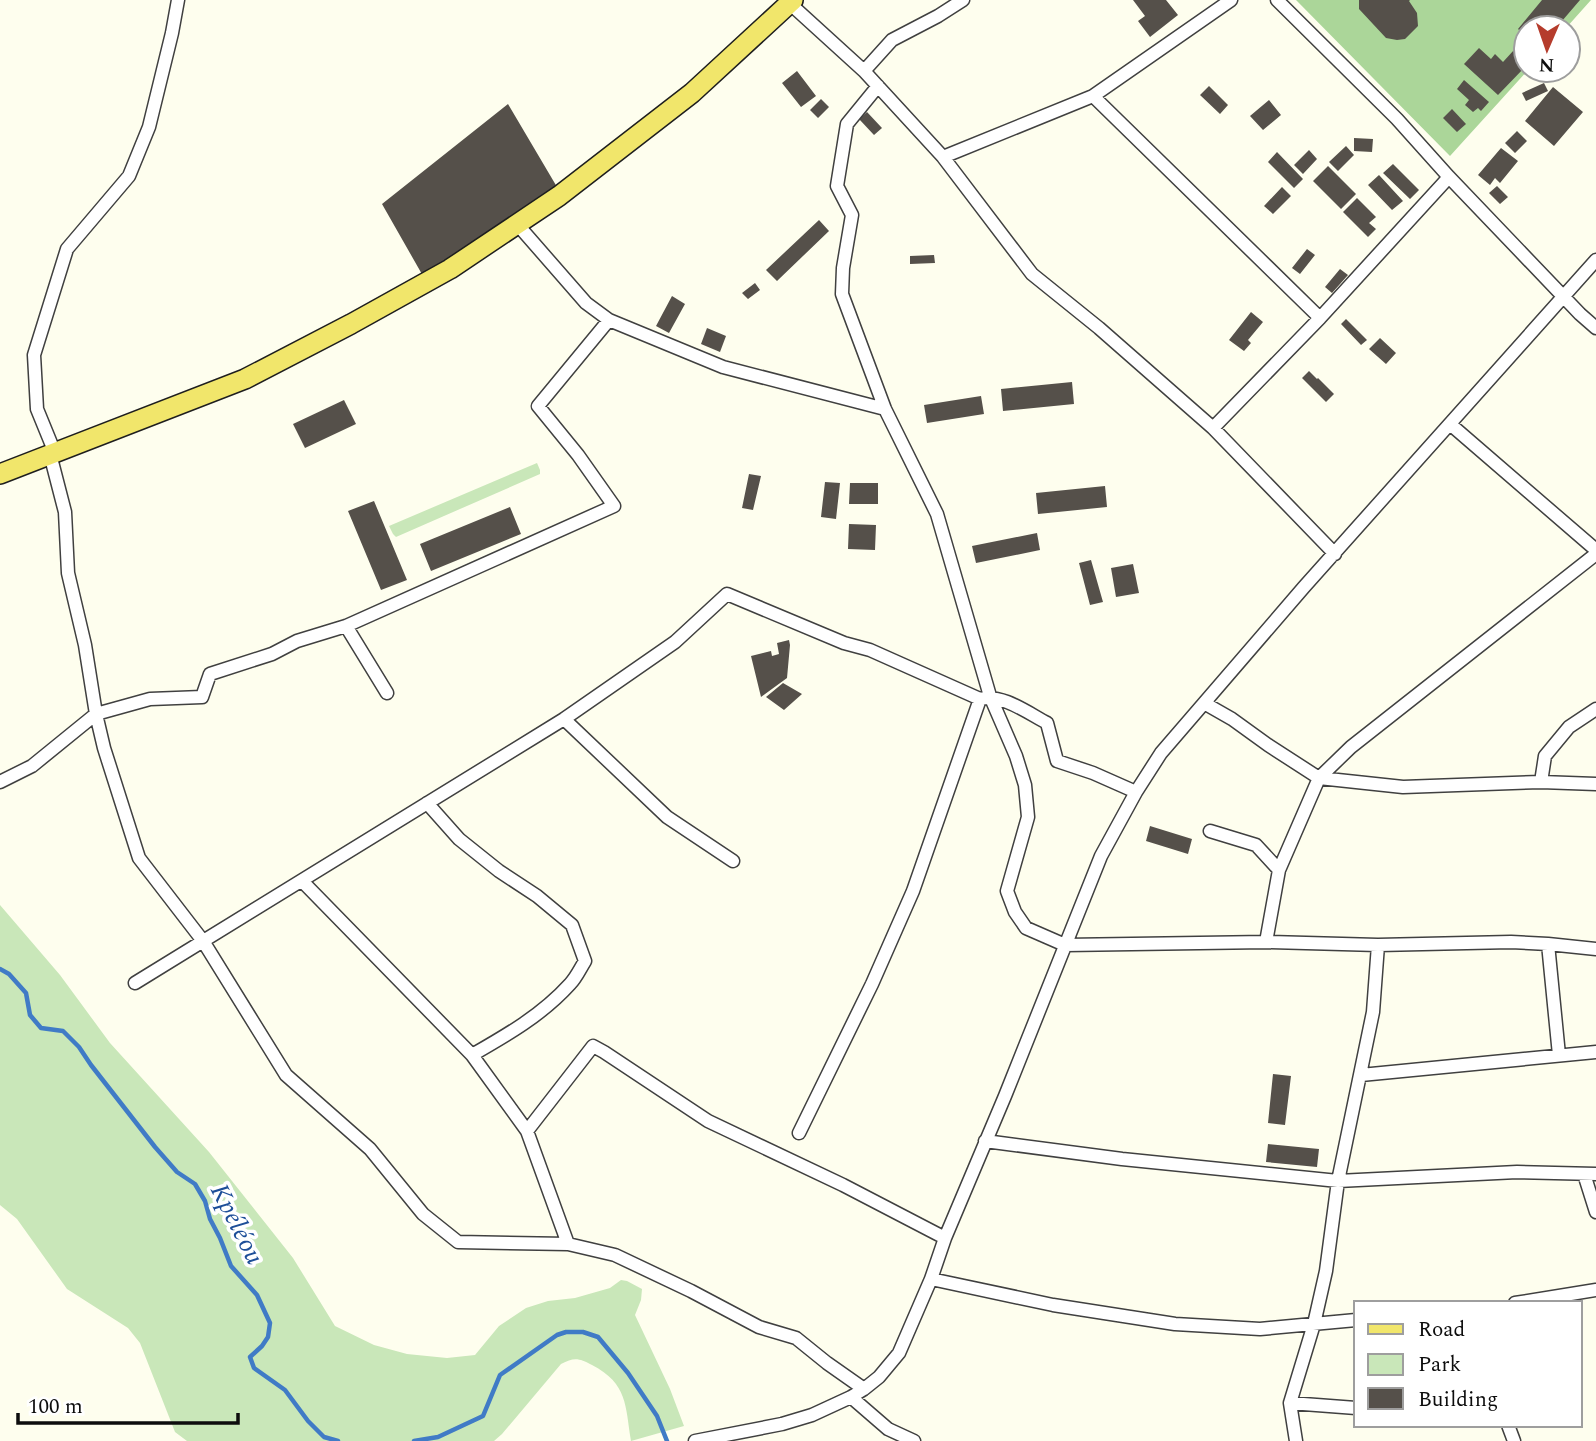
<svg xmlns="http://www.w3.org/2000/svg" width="1596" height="1441" font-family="Spectral,serif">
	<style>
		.green { fill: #c9e7b9 }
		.forest { fill: #abd699 }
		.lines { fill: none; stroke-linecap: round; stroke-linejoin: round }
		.stream { stroke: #407bc6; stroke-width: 4.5 }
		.building { fill: #55504a }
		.minor-casing { stroke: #404040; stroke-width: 15 }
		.primary-casing { stroke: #1e1e1e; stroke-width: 22 }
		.minor { stroke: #fff; stroke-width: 12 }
		.primary { stroke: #f1e66b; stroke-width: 19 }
		.labels { text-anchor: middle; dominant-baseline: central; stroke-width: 7; stroke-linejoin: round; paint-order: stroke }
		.water-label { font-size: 26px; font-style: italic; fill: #1d4e98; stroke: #fff }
	</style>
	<rect width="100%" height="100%" fill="#fefeee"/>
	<!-- green -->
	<path class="green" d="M 537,463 L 540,470 L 540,474 L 396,537 L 393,534 L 389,526 Z
		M 0,905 L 60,975 L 110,1043 L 209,1152 L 293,1258 L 335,1326 L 374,1345 L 407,1354 L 447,1358 L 475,1355 L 499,1326 L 526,1308 L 548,1301 L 575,1298 L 610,1288 L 621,1280 L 627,1281 L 642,1289 L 641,1300 L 635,1315 L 670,1389 L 684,1426 L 631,1441 C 625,1405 628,1384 592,1365 C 579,1358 574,1357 561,1364 L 502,1434 L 494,1441 L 187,1441 L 175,1432 L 140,1343 L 128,1328 L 67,1289 L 17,1219 L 0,1205 Z"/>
	<!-- forest -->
	<path class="forest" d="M 1296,0 L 1591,0 L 1566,28 L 1526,28 L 1526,70 L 1528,70 L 1450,156 Z"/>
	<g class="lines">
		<!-- stream -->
		<path class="stream" d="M 0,969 L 9,974 L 26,993 L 30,1015 L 41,1028 L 63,1031 L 79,1047 L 91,1065 L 155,1147 L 177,1172 L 195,1184 L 205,1201 L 210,1219 L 220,1238 L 231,1266 L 257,1295 L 270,1323 L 268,1337 L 262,1346 L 250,1357 L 254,1368 L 285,1390 L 308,1421 L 324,1437 L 338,1441
			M 414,1441 L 438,1437 L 483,1416 L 500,1375 L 557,1335 L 566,1332 L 583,1332 L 598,1337 L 628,1373 L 657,1416 L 667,1441"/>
	</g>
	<!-- building -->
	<path class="building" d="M 1133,0 L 1166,0 L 1178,15 L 1150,37 L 1138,21 L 1145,16 Z
		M 1359,0 L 1410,0 L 1409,1 L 1417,13 L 1418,26 L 1405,39 L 1397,40 L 1386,38 L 1359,9 Z
		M 1542,0 L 1580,0 L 1556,28 L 1526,28 L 1526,36 L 1518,29 Z
		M 1524,39 L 1526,41 L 1526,66 L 1498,95 L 1464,64 L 1479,48 L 1491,59 L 1495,54 L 1503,62 Z
		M 797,71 L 816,96 L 801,107 L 782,83 Z
		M 1464,80 L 1489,102 L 1481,111 L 1478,108 L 1473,112 L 1465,105 L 1469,100 L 1457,89 Z
		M 1544,83 L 1548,91 L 1526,101 L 1522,93 Z
		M 1209,86 L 1228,105 L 1220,114 L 1200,95 Z
		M 1553,87 L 1583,112 L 1554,146 L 1525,121 Z
		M 821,99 L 829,107 L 818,118 L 810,110 Z
		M 1269,100 L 1281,115 L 1263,130 L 1250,116 Z
		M 508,104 L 557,187 L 423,276 L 382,204 Z
		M 1452,109 L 1466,124 L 1457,132 L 1443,118 Z
		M 867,112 L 882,128 L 874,135 L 859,119 Z
		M 1517,131 L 1527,141 L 1515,153 L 1505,143 Z
		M 1354,138 L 1373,139 L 1372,152 L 1354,151 Z
		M 1346,146 L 1354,155 L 1338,171 L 1329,162 Z
		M 1501,148 L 1518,161 L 1500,183 L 1495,178 L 1490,185 L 1478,175 Z
		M 1309,150 L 1317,159 L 1303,174 L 1294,165 Z
		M 1277,152 L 1303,179 L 1294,188 L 1268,162 Z
		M 1393,164 L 1419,190 L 1410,199 L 1383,173 Z
		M 1328,166 L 1356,194 L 1341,209 L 1313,181 Z
		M 1379,175 L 1403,201 L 1392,210 L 1368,185 Z
		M 1497,186 L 1508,197 L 1500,204 L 1489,193 Z
		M 1282,187 L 1291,196 L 1273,214 L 1264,206 Z
		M 1357,198 L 1376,217 L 1369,223 L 1376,229 L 1368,237 L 1343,212 Z
		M 819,220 L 829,231 L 777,281 L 766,270 Z
		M 1307,249 L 1315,255 L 1300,274 L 1292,268 Z
		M 934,255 L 935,263 L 910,264 L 910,256 Z
		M 1340,269 L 1348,275 L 1332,293 L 1325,287 Z
		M 755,283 L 760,290 L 748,299 L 742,293 Z
		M 672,296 L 685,304 L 669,333 L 656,326 Z
		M 1251,312 L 1263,322 L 1248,340 L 1251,343 L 1244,351 L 1229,340 Z
		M 1346,319 L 1367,340 L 1361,345 L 1341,324 Z
		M 707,328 L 726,336 L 720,352 L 701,344 Z
		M 1380,338 L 1396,353 L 1386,364 L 1369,349 Z
		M 1309,371 L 1317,379 L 1318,378 L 1334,394 L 1326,402 L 1302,378 Z
		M 1072,382 L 1074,404 L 1003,411 L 1001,389 Z
		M 981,396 L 984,414 L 927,423 L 924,405 Z
		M 344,400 L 356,424 L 305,448 L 293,424 Z
		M 749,474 L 761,476 L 753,510 L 742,508 Z
		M 825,482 L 840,483 L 836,519 L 821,517 Z
		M 850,483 L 878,483 L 878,504 L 849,504 Z
		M 1105,486 L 1107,507 L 1038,514 L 1036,493 Z
		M 374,501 L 407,580 L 381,590 L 348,511 Z
		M 510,507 L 521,534 L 431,571 L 420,544 Z
		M 849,524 L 876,525 L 875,550 L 848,549 Z
		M 1037,533 L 1040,550 L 976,563 L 972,546 Z
		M 1091,560 L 1103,602 L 1090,605 L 1079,563 Z
		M 1133,564 L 1139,593 L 1116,597 L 1111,568 Z
		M 789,640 L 790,645 L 787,678 L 761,697 L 751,656 L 771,651 L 772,656 L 779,654 L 777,643 Z
		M 783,683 L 802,694 L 784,710 L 766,697 Z
		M 1150,826 L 1192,839 L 1188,854 L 1146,841 Z
		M 1273,1074 L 1291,1076 L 1285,1125 L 1268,1123 Z
		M 1268,1144 L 1319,1149 L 1317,1167 L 1266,1162 Z"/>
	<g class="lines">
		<!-- minor casing -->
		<g class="minor-casing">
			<path id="minor" d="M 786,0 L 864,71 L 943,157 L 1032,274 L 1099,328 L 1213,428 L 1335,554
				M 1277,0 L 1397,119 L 1449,177 L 1580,314 L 1596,328
				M 864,71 L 892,40 L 938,16 L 963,0
				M 878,86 L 847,124 L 837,186 L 852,215 L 843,268 L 842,294 L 885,409 L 937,514 L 990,696 L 1016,756 L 1025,785 L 1028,817 L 1007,891 L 1015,912 L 1026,928 L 1065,945 L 1266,942 L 1378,945 L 1511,942 L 1548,944 L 1559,1055
				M 1093,96 L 1320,318
				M 943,157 L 1093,96 L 1231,0
				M 517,224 L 586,303 L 609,320 L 723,367 L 885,409
				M 1450,424 L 1596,550
				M 1213,428 L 1320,318 L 1449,177
				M 55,453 L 37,409 L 34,355 L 67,249 L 129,176 L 149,127 L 172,33 L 178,0
				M 50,454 L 65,512 L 68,573 L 85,645 L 96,714 L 104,748 L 139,858 L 203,941 L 286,1075 L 370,1149 L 423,1214 L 458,1242 L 568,1244 L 615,1255 L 691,1291 L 759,1327 L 796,1338 L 827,1363 L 864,1389
				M 346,626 L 387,693
				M 1204,703 L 1232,719 L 1268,745 L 1319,778 L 1403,787 L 1541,782 L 1596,784
				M 564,719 L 667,817 L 733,861
				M 0,782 L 32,766 L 96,714 L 150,699 L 202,697 L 210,674 L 272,654 L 297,641 L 346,626 L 614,506 L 578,455 L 538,406 L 609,320
				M 1541,782 L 1545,756 L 1569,727 L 1596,709
				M 427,803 L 459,839 L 499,871 L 537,896 L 572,925 L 585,961 C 580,969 576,978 570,984 C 542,1015 507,1035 472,1055
				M 1210,831 L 1256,845 L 1279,870
				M 302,881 L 472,1055 L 527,1131 L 568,1244
				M 1266,942 L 1279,870 L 1319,778 L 1351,747 L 1596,554
				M 1548,944 L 1596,949
				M 135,983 L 564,719 L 675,642 L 727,594 L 844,643 L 870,650 L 980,699 C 1001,693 1028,713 1047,723 L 1057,761 L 1093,773 L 1136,792
				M 1361,1075 L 1596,1052
				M 527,1131 L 593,1046 L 604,1052 L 708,1121 L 843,1185 L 945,1238
				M 799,1133 L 872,984 L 913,891 L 980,699
				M 985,1141 L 1122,1159 L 1338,1181 L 1517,1172 L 1596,1174
				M 1584,1174 L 1596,1212
				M 931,1279 L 1053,1305 L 1175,1324 L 1260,1329 L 1356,1320
				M 1515,1303 L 1596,1290
				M 851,1397 L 888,1429 L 914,1441
				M 1290,1403 L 1356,1408
				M 1508,1425 L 1514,1441
				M 695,1441 L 782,1424 L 812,1415 L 851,1397 L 864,1389 L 879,1377 L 899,1353 L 931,1279 L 945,1238 L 1005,1096 L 1101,856 L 1136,792 L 1161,753 L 1304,587 L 1596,260
				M 1296,1441 L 1290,1403 L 1314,1324 L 1326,1271 L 1338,1181 L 1373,1012 L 1378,945"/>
		</g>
		<!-- primary casing -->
		<g class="primary-casing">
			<path id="primary" d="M 0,474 L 245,379 L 351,324 L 450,269 L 559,196 L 692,93 L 793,0"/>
		</g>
		<!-- minor -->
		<use href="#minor" class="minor"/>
		<!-- primary -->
		<use href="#primary" class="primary"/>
	</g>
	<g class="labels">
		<!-- water labels -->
		<g class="water-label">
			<text transform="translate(237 1224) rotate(63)">Kpéléou</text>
		</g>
	</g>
	<!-- legend -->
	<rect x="1354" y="1301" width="228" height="126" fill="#ffffff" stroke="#9e9e9e" stroke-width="2"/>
	<rect x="1368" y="1324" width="35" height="10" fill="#f1e66b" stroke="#9e9e9e" stroke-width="2"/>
	<text x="1418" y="1336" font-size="21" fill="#0d0d0d">Road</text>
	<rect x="1368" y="1354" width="35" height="21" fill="#c9e7b9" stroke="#9e9e9e" stroke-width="2"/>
	<text x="1418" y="1371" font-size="21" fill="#0d0d0d">Park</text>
	<rect x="1368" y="1388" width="35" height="21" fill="#55504a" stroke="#9e9e9e" stroke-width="2"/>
	<text x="1418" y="1406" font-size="21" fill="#0d0d0d">Building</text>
	<!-- north arrow -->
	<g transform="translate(1547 49) rotate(182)"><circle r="33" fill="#ffffff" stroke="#9e9e9e" stroke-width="2"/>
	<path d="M0-5L12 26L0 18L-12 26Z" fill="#b53c2c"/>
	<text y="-10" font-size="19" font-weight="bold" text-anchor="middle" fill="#0d0d0d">N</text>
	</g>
	<!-- scale -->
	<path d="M18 1413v10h220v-10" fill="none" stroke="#0d0d0d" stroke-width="3.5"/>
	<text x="28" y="1413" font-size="21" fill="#0d0d0d" stroke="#ffffff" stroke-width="5" paint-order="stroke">100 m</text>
</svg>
